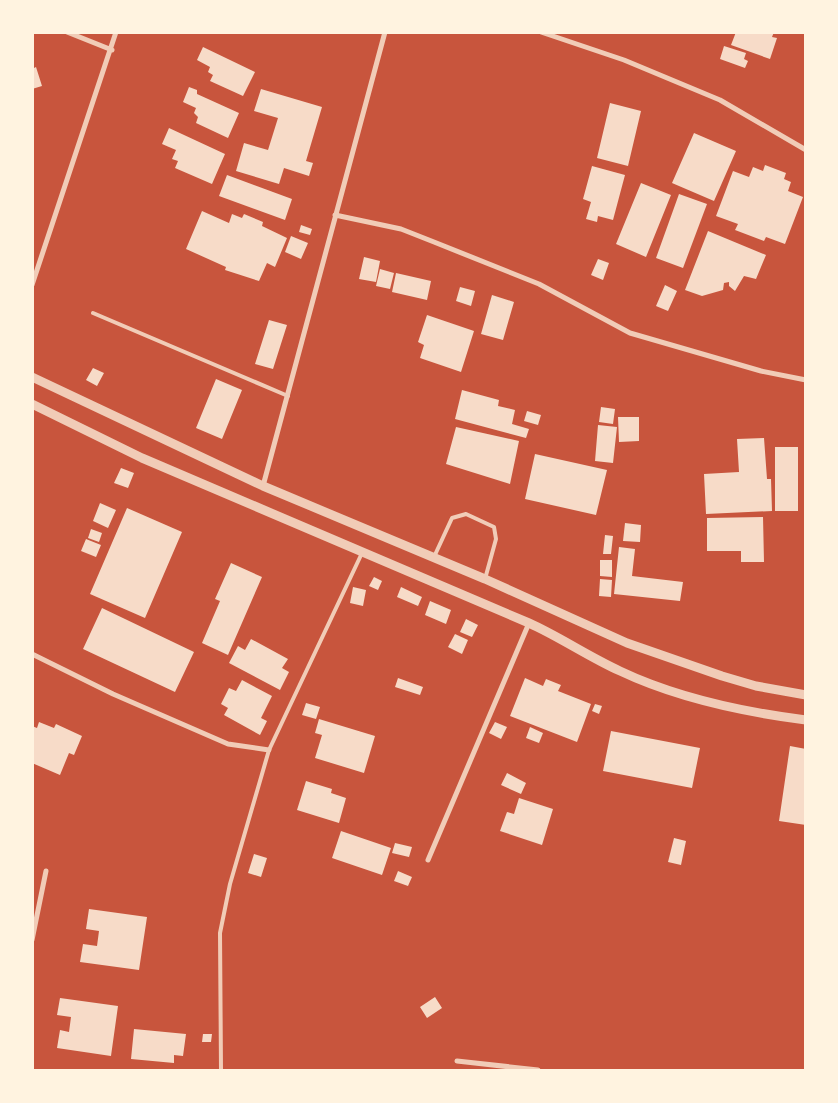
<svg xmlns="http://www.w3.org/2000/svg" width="838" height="1103" font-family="Raleway,sans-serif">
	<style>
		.building { fill: #f7dbc8 }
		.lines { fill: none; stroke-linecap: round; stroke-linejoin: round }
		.service { stroke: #f1ccb7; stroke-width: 4 }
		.minor { stroke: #f1ccb7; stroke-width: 5 }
		.tertiary { stroke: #f1ccb7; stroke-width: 9 }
	</style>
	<rect width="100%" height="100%" fill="#c8553d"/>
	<!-- building -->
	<path class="building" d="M 736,32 L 774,32 L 772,37 L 777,38 L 770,59 L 731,45 Z
		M 724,46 L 746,53 L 744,59 L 748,61 L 745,68 L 720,59 Z
		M 203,47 L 255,72 L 243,96 L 210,81 L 213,75 L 208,72 L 210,67 L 197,60 Z
		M 36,67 L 42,86 L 32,89 L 32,69 Z
		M 189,87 L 197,90 L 197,94 L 239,113 L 228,138 L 196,123 L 198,117 L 194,113 L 196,108 L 183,102 Z
		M 261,89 L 322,107 L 306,161 L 313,163 L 309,176 L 284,168 L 279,184 L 236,171 L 244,143 L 268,150 L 278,118 L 254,111 Z
		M 610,103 L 641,111 L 628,166 L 597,158 Z
		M 169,128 L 225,154 L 212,184 L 175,168 L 178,161 L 172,159 L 176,150 L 162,144 Z
		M 694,133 L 736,151 L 714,201 L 672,183 Z
		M 765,165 L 786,173 L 784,179 L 791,182 L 788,191 L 803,197 L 785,244 L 766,237 L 764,241 L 735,230 L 738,224 L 716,216 L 733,171 L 749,177 L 753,167 L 763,171 Z
		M 592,166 L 625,175 L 613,220 L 598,216 L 597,222 L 586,219 L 591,202 L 583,199 Z
		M 227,175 L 292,199 L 285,220 L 219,196 Z
		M 641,183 L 671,195 L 646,257 L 616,244 Z
		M 679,194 L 707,204 L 683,268 L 656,258 Z
		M 202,211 L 229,223 L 232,214 L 242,218 L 244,214 L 263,222 L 262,226 L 287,238 L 275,267 L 267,263 L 259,281 L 225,270 L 226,267 L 186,249 Z
		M 301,225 L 312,229 L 310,235 L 299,232 Z
		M 708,231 L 766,255 L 756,279 L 744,276 L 735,291 L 729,286 L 729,282 L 724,283 L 723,290 L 702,296 L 685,290 Z
		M 291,236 L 308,243 L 301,259 L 285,252 Z
		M 364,257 L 380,261 L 376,282 L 359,279 Z
		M 598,259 L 609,263 L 603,280 L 591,275 Z
		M 380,269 L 394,273 L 390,289 L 376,286 Z
		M 396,273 L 431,281 L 427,300 L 392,292 Z
		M 665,285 L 677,291 L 668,311 L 656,306 Z
		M 460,287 L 475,291 L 471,306 L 456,301 Z
		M 492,295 L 514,302 L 503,340 L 481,334 Z
		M 427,315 L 474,331 L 461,372 L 420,358 L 424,345 L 418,342 Z
		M 269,320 L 287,325 L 273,369 L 255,364 Z
		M 93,368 L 104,373 L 97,386 L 86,380 Z
		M 216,379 L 242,390 L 222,439 L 196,428 Z
		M 462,390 L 499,400 L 498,406 L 515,410 L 512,424 L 529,429 L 526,438 L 455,419 Z
		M 601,407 L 615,409 L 613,424 L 599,422 Z
		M 527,411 L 541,415 L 538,425 L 524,421 Z
		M 618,417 L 639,417 L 639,441 L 619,442 Z
		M 598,425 L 617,427 L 613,463 L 595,461 Z
		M 456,427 L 519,441 L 510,484 L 446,464 Z
		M 764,438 L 767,479 L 771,479 L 772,511 L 706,514 L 704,474 L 739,472 L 737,439 Z
		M 775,447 L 798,447 L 798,511 L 775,511 Z
		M 535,454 L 607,470 L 596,515 L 525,499 Z
		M 121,468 L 134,473 L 128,488 L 114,483 Z
		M 100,503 L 116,510 L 108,528 L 93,521 Z
		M 127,508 L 182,532 L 145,618 L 90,594 Z
		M 763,517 L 764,562 L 741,562 L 741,551 L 707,551 L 707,518 Z
		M 625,523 L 641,525 L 640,542 L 623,541 Z
		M 91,529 L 102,533 L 99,542 L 88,538 Z
		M 605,535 L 613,536 L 611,554 L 603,554 Z
		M 86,539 L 101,545 L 96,557 L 81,551 Z
		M 619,547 L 635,549 L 632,576 L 683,582 L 680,601 L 614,594 Z
		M 600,560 L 612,560 L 612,577 L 600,576 Z
		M 231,563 L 262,577 L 228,655 L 202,643 L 220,601 L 215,599 Z
		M 374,577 L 382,581 L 378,590 L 369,586 Z
		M 600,579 L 612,580 L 611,597 L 599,596 Z
		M 353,587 L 366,590 L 363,606 L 350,603 Z
		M 401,587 L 422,597 L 418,606 L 397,597 Z
		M 430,601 L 451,610 L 446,624 L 425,615 Z
		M 102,608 L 194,652 L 175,692 L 83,649 Z
		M 466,619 L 478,625 L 472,637 L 460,632 Z
		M 455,634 L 468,640 L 462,654 L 448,647 Z
		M 251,639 L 288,659 L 282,668 L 289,672 L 280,690 L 229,663 L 238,646 L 245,650 Z
		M 398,678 L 423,687 L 420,695 L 395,687 Z
		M 525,678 L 543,686 L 546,679 L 561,685 L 558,691 L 591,704 L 577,742 L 510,716 Z
		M 242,680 L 272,696 L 261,718 L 267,721 L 260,735 L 224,715 L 228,708 L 221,704 L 229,688 L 236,691 Z
		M 306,703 L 320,707 L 316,719 L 302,715 Z
		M 595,704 L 602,706 L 599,714 L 592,711 Z
		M 319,719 L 375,736 L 364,773 L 315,758 L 322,735 L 315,733 Z
		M 39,722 L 54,728 L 56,724 L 82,736 L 74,755 L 69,753 L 60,775 L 32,763 L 32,726 L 37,728 Z
		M 495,722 L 507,727 L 501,739 L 489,733 Z
		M 530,727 L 543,733 L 539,743 L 526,738 Z
		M 611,731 L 700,748 L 692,788 L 603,771 Z
		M 790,746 L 806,749 L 806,825 L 779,821 Z
		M 507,773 L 526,783 L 521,794 L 501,785 Z
		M 306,781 L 332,789 L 331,793 L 346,798 L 339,823 L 297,810 Z
		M 519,798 L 553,809 L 542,845 L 500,831 L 507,812 L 514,814 Z
		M 341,831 L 391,848 L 382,875 L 332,858 Z
		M 674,838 L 686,841 L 681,865 L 668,862 Z
		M 395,843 L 412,847 L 409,857 L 392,853 Z
		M 254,854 L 267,858 L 261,877 L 248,873 Z
		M 398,871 L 412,877 L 408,886 L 394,881 Z
		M 89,909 L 147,917 L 139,970 L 80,962 L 83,944 L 97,946 L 99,931 L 86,929 Z
		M 435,997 L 442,1008 L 427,1018 L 420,1007 Z
		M 60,998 L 118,1006 L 111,1056 L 57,1048 L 60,1030 L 69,1032 L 71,1017 L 57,1015 Z
		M 134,1029 L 186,1034 L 183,1056 L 174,1055 L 174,1063 L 131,1059 Z
		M 203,1034 L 212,1034 L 211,1042 L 202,1042 Z"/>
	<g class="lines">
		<!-- service -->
		<path class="service" d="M 93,313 L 288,396
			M 434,557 L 452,518 L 466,514 L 494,527 L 496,539 L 485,579
			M 221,1070 L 220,933 L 230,884 L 269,750 L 362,553"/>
		<!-- minor -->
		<path class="minor" d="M 67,32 L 112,50
			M 541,32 L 624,60 L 720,100 L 806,150
			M 335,215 L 401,229 L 434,242 L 539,284 L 630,333 L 761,371 L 806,380
			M 32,285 L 116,32
			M 263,486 L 385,32
			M 32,654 L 113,694 L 228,744 L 269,750
			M 428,860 L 529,623
			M 32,940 L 46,871
			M 457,1061 L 538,1070"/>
		<!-- tertiary -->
		<path class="tertiary" d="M 32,377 L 263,486 L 485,579 L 627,643 L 722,676 L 756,686 L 806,695
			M 32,404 L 142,458 L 529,623 C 560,637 589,657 620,671 C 677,698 743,712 806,720"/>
	</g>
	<!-- border -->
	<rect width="838" height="1103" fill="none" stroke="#fff3e0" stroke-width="68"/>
</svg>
